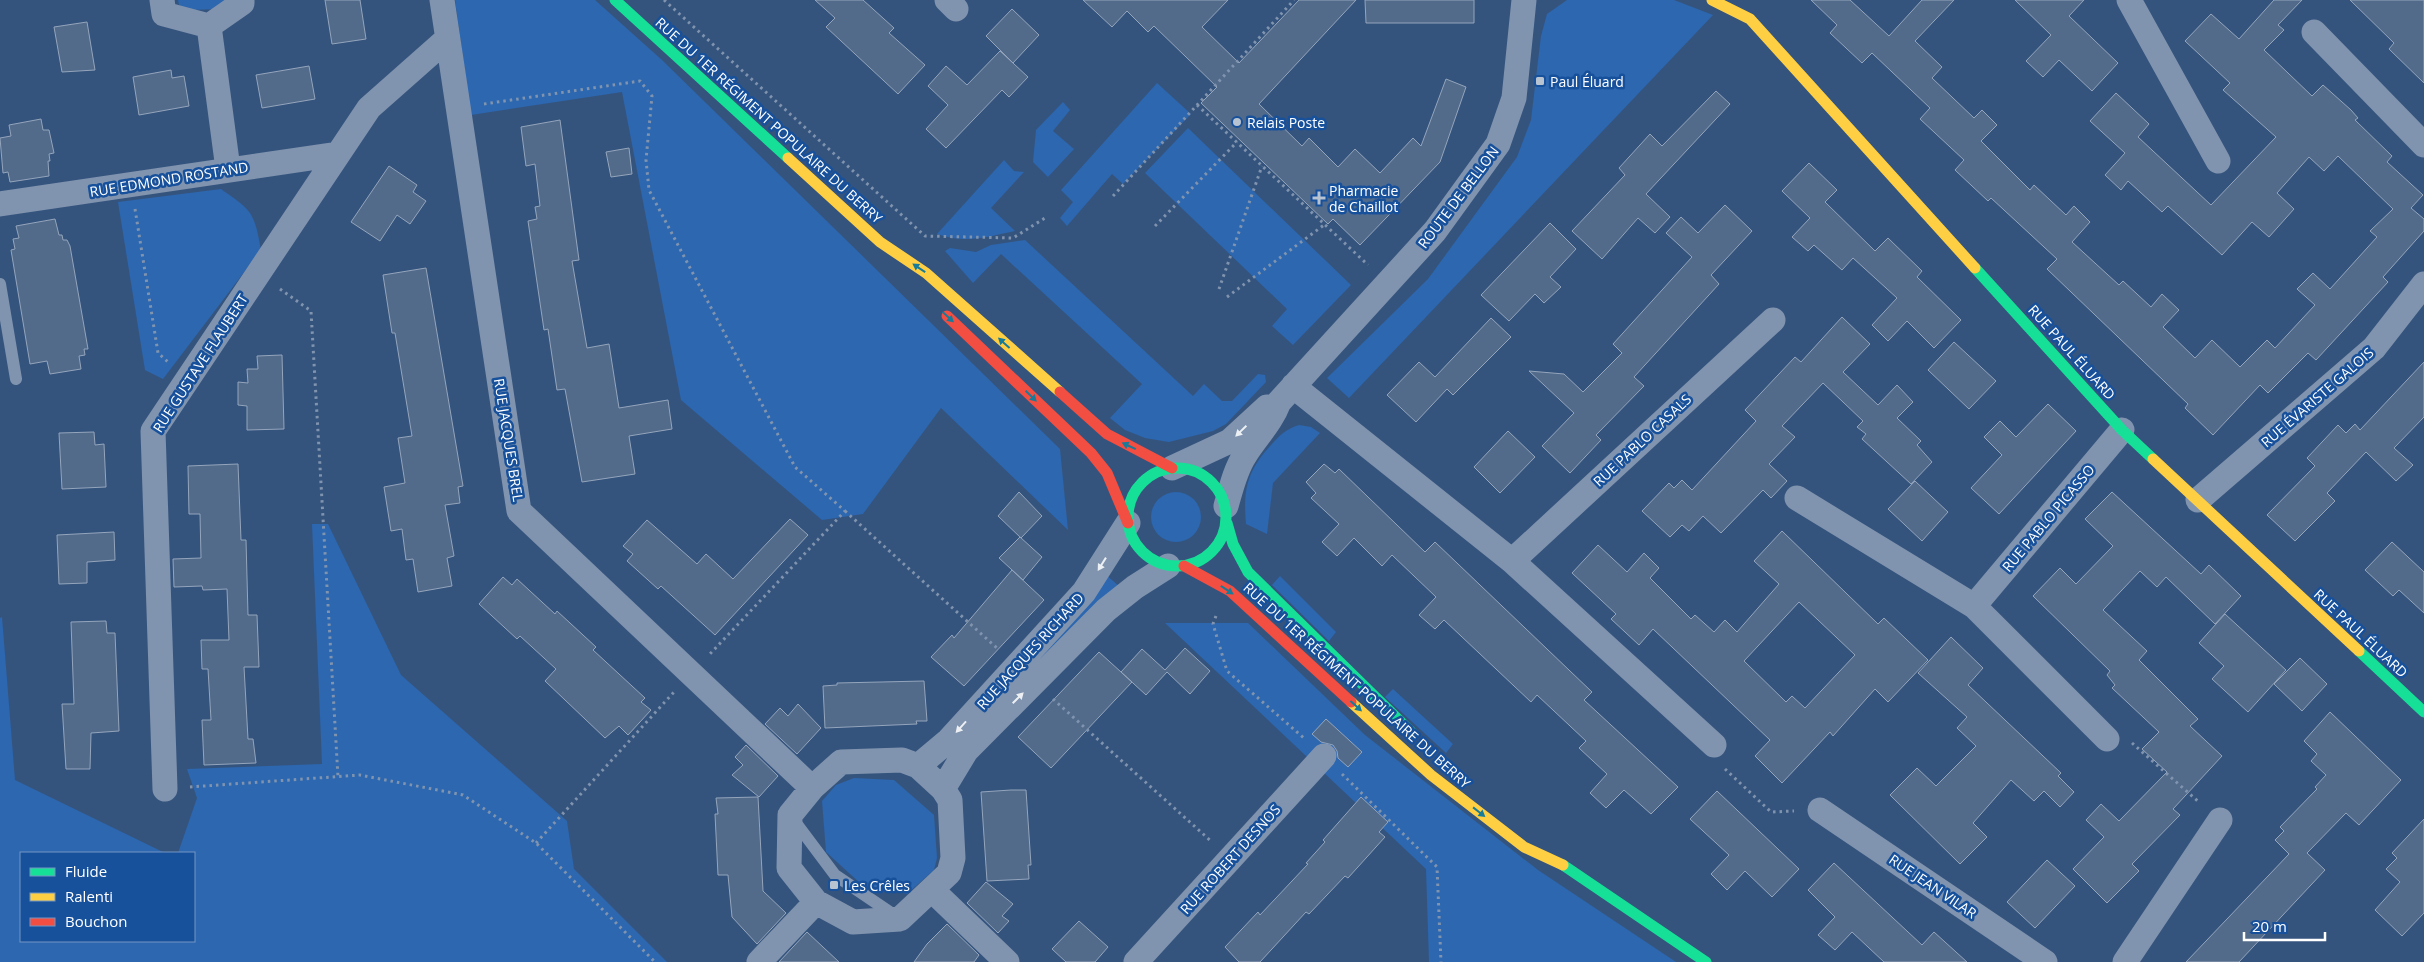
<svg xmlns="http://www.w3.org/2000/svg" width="2424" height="962" font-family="'Open Sans',sans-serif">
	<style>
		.green { fill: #2c67b0 }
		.building { fill: #526b8b; stroke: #94a5bc; fill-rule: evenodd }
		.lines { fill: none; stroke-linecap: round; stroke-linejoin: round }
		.path { stroke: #8094af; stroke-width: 3; stroke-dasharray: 2.5 4; stroke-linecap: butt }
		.lane { stroke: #8094af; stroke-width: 12 }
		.street { stroke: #8094af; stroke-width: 25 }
		.fast { stroke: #16e098; stroke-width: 11 }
		.slow { stroke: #ffcf43; stroke-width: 11 }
		.jam { stroke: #f24e42; stroke-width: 11 }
		.oneway { fill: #177b9a }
		.oneway2 { fill: #eceff3 }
		.poi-dot { fill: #b8c3d2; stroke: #17509b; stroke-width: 2 }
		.labels { text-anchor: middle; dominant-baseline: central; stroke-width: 5; stroke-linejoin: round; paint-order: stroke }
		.poi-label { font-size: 14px; fill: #fff; stroke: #17509b; text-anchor: start }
		.street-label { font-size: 14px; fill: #fff; stroke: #17509b }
	</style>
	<rect width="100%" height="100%" fill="#35547d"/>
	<!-- green -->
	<path class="green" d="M 178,0 L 225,0 L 220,9 L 189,10 L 179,5 Z
		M 455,0 L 595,0 L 662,60 L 1060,449 L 1068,530 L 941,408 L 863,514 L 822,520 L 681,400 L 622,92 L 471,115 Z
		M 1567,0 L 1674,0 L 1713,15 L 1349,398 L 1327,378 L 1428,279 L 1517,157 L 1531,120 L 1541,36 L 1547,14 Z
		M 1157,83 L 1191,114 L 1123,184 L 1112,174 L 1067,226 L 1060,218 L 1073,202 L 1061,190 Z
		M 1063,102 L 1070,110 L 1053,131 L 1074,149 L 1048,177 L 1033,162 L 1036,130 Z
		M 1188,128 L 1351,285 L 1293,345 L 1272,326 L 1287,309 L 1145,173 Z
		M 1004,160 L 1014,171 L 1024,172 L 991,208 L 1015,231 C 986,237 967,244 937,234 Z
		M 221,189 C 252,211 254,211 261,250 L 163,379 L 145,370 L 118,202 Z
		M 1025,240 L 1193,396 L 1204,384 L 1222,401 L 1232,401 L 1258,374 L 1265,375 L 1266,382 L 1226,424 L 1213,431 L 1169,442 L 1145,438 L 1125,430 L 1110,418 L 1142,384 L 1001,254 L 973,283 L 945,251 L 950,248 L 976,252 L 991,245 Z
		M 1299,425 L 1311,427 L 1320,433 L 1273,483 L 1267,534 L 1246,524 C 1243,490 1247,471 1271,445 C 1280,435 1286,429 1299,425 Z
		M1151 517a25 25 0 1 1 50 0a25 25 0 1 1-50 0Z
		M 312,524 L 328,524 L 401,675 L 567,821 L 574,869 L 667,962 L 0,962 L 0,618 L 2,617 L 15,780 L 165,853 L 21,853 L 21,941 L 194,941 L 194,853 L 178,853 L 197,798 L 187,769 L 322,764 Z
		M 1105,574 L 1120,587 L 1034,671 L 1030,667 Z
		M 1280,576 L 1336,632 L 1329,641 L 1272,585 Z
		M 1165,623 L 1248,623 L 1365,735 L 1538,870 L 1676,962 L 1429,962 L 1426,869 Z
		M 1393,689 L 1453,744 L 1446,753 L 1385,697 Z
		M 854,778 L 894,780 L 934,815 L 937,858 L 934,870 L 907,894 L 861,884 L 826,852 L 822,801 L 836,785 Z"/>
	<!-- building -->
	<path class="building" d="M 325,0 L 360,0 L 366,39 L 332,44 Z
		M 815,0 L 863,0 L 894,28 L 889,33 L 925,65 L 898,94 L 826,27 L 835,18 Z
		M 1083,0 L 1228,0 L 1202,27 L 1239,63 L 1299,0 L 1356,0 L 1259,104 L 1302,146 L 1309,138 L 1338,167 L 1355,149 L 1380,173 L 1413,138 L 1421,146 L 1446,79 L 1466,87 L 1440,162 L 1360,245 L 1333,219 L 1328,224 L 1201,103 L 1217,87 L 1154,26 L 1148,32 L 1127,11 L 1112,27 Z
		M 1365,0 L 1474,0 L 1474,23 L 1366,23 Z
		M 1811,0 L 1850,0 L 1889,36 L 1922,0 L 1954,0 L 1915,41 L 1942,67 L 1932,78 L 1974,118 L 1982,110 L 1997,125 L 1981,141 L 2030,190 L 2034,185 L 2066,215 L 2074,206 L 2090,222 L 2072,242 L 2119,285 L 2123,281 L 2151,307 L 2162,294 L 2179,310 L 2163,327 L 2195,358 L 2212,340 L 2240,367 L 2267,340 L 2275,348 L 2315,305 L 2297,289 L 2313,273 L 2330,289 L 2377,237 L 2370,231 L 2393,209 L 2338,156 L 2324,171 L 2309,157 L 2277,193 L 2294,209 L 2269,237 L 2252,222 L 2222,255 L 2168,206 L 2162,212 L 2128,181 L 2121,190 L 2105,175 L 2125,153 L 2090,121 L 2116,93 L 2149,124 L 2138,137 L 2211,205 L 2276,137 L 2223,90 L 2230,83 L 2185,41 L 2211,14 L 2239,39 L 2274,0 L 2302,0 L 2278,25 L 2284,30 L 2264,50 L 2312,96 L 2323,85 L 2351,110 L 2358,118 L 2355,120 L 2392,156 L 2387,162 L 2423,195 L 2411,208 L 2424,219 L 2424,231 L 2383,277 L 2388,282 L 2316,360 L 2308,353 L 2268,393 L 2260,385 L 2213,435 L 2185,408 L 2188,404 L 2047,269 L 2057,259 L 1991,198 L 1988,201 L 1955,170 L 1964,160 L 1920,119 L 1930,108 L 1872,53 L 1862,63 L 1830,33 L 1837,25 Z
		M 2015,0 L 2084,0 L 2069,16 L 2118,63 L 2092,91 L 2059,60 L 2043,77 L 2026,61 L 2051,35 Z
		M 2350,0 L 2424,0 L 2424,83 L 2389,49 L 2394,43 Z
		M 1012,9 L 1039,35 L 1013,63 L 986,36 Z
		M 87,22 L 95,70 L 62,72 L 54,27 Z
		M 1000,51 L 1028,77 L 1009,97 L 1002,90 L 946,148 L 926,129 L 948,105 L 928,86 L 946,66 L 967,85 Z
		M 309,66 L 315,99 L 262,108 L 256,75 Z
		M 171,70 L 172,78 L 184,76 L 189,106 L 139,115 L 133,77 Z
		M 1716,91 L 1730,104 L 1646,194 L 1670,217 L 1655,233 L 1638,218 L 1602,259 L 1572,231 L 1625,175 L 1619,168 L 1650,134 L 1662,146 Z
		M 41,119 L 43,130 L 49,130 L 54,153 L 49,154 L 50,161 L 48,161 L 49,176 L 10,182 L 8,172 L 3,173 L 0,138 L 11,136 L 9,125 Z
		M 560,120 L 579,260 L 572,261 L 587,348 L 609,344 L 619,408 L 668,400 L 672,429 L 629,436 L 635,474 L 582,482 L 565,389 L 557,390 L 548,329 L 544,330 L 528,221 L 537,219 L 535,207 L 540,206 L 535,164 L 526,166 L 521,127 Z
		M 629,148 L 632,174 L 611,177 L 606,152 Z
		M 1809,163 L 1837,190 L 1825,202 L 1875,251 L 1888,238 L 1922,271 L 1917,277 L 1961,320 L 1934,348 L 1907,321 L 1888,341 L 1872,325 L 1897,298 L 1853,258 L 1842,270 L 1814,245 L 1808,251 L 1792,237 L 1810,218 L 1782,191 Z
		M 389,166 L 417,185 L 413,192 L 426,201 L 410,224 L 397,215 L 380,241 L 351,222 Z
		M 1725,205 L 1752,231 L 1711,275 L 1719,284 L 1634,377 L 1644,386 L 1596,435 L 1601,440 L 1570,473 L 1542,446 L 1574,413 L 1529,371 L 1564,374 L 1583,392 L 1622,353 L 1613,344 L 1692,257 L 1666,233 L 1681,217 L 1698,233 Z
		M 55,219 L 59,235 L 62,235 L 63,240 L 67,240 L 70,246 L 88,349 L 84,349 L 85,355 L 79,356 L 81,369 L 50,374 L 47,361 L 30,364 L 11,250 L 15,249 L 13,239 L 19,238 L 16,226 Z
		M 1550,223 L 1576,249 L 1550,277 L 1561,287 L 1544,303 L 1535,294 L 1509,321 L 1481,295 Z
		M 426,268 L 463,486 L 458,487 L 460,503 L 445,505 L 454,556 L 447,558 L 452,586 L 418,592 L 413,559 L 406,560 L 402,529 L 391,531 L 384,487 L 405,483 L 398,438 L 412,436 L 395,333 L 392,333 L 383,275 Z
		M 1842,317 L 1870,344 L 1843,372 L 1878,405 L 1897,385 L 1913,402 L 1897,418 L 1921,441 L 1917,445 L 1932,462 L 1911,484 L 1862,439 L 1866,434 L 1857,427 L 1863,421 L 1823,383 L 1782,426 L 1795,437 L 1769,464 L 1787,481 L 1771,498 L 1763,490 L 1721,533 L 1703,516 L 1689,531 L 1682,525 L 1670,537 L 1642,511 L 1669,483 L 1674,488 L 1682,480 L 1692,490 L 1756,421 L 1745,410 L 1795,357 L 1801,362 Z
		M 1491,318 L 1511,337 L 1453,395 L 1447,389 L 1416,422 L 1387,395 L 1419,362 L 1435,377 Z
		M 1954,342 L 1996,381 L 1969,409 L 1928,370 Z
		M 282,355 L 284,429 L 247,430 L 247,406 L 238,405 L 238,382 L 248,383 L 247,369 L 258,369 L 257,356 Z
		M 2424,362 L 2424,417 L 2394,448 L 2413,465 L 2396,481 L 2366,452 L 2327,493 L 2335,501 L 2295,541 L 2267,515 L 2315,466 L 2307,458 L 2338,425 L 2346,433 L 2355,424 L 2360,430 Z
		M 2048,404 L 2076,431 L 1999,514 L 1971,488 L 2002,455 L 1984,437 L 2000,421 L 2016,437 Z
		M 1508,431 L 1535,457 L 1500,493 L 1474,467 Z
		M 94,432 L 95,445 L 104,444 L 106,487 L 62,489 L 59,433 Z
		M 238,464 L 241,540 L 246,540 L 248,615 L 257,615 L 259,667 L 244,667 L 248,739 L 253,739 L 256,763 L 204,765 L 202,720 L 211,720 L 208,669 L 202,669 L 201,640 L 229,640 L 227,589 L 203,590 L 202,586 L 174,587 L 173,559 L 201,558 L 200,514 L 189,514 L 188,466 Z
		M 1324,464 L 1335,473 L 1339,469 L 1425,552 L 1435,542 L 1592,692 L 1584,700 L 1678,787 L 1651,814 L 1624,790 L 1606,808 L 1590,793 L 1607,774 L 1579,748 L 1586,741 L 1537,695 L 1531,702 L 1444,620 L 1435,629 L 1419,615 L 1436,597 L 1392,555 L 1382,566 L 1354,538 L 1337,556 L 1322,542 L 1339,524 L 1311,498 L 1316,493 L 1306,482 Z
		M 1915,481 L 1948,512 L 1922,541 L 1888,509 Z
		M 1019,492 L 1042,516 L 1021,538 L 998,516 Z
		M 2112,492 L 2201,574 L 2209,565 L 2241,596 L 2215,624 L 2166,577 L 2157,587 L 2140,571 L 2103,610 L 2147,651 L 2139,660 L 2198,719 L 2190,726 L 2222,756 L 2173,809 L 2180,815 L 2132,864 L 2139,871 L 2107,903 L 2073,869 L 2104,837 L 2086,820 L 2101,804 L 2119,821 L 2167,772 L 2142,749 L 2159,732 L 2112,688 L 2115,685 L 2107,675 L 2110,671 L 2033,596 L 2060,568 L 2076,584 L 2113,546 L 2085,519 Z
		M 790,519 L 808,535 L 715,635 L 661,586 L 658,589 L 627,561 L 633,554 L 623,546 L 647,520 L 697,564 L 706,554 L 733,579 Z
		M 1782,531 L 1878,624 L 1884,618 L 1928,660 L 1888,702 L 1875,689 L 1833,736 L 1830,732 L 1782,783 L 1755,756 L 1770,740 L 1653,629 L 1639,645 L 1611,619 L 1616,614 L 1572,573 L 1598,545 L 1627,572 L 1644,553 L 1659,568 L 1650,578 L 1691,619 L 1695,615 L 1714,632 L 1725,620 L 1737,632 L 1779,584 L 1754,561 ZM 1799,602 L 1855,655 L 1805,708 L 1792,696 L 1786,702 L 1744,661 Z
		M 114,532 L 115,560 L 87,562 L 87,583 L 59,584 L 57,535 Z
		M 1020,537 L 1042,557 L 1023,580 L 999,558 Z
		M 2392,542 L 2424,572 L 2424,613 L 2399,590 L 2393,596 L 2365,570 Z
		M 1012,570 L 1044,600 L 964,686 L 931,657 L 952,635 L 954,638 Z
		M 503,577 L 512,585 L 517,579 L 555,614 L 557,611 L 596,647 L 593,650 L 645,698 L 641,702 L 651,710 L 628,735 L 619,726 L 605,738 L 545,681 L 556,669 L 520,636 L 517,639 L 479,604 Z
		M 2225,614 L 2286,670 L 2248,712 L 2212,679 L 2224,666 L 2199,643 Z
		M 106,621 L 107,633 L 115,633 L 119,731 L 91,733 L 90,769 L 66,769 L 62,704 L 74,704 L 71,622 Z
		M 1951,637 L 1983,668 L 1968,685 L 2061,773 L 2058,776 L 2074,792 L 2060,807 L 2044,791 L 2034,801 L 2011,780 L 1973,823 L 1987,837 L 1960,864 L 1890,795 L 1917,768 L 1936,786 L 1976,746 L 1957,728 L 1967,717 L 1918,673 Z
		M 1185,648 L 1210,671 L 1190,694 L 1167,672 L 1146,695 L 1121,672 L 1142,649 L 1165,670 Z
		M 1099,652 L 1132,682 L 1051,768 L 1018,737 Z
		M 2300,658 L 2327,684 L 2302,711 L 2274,684 Z
		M 924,681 L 927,721 L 916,721 L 917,724 L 825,728 L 823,686 L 837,685 L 837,683 Z
		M 798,704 L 821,728 L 797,754 L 765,724 L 780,708 L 788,716 Z
		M 2330,712 L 2401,780 L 2359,825 L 2346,813 L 2307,853 L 2325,870 L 2239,962 L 2186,962 L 2289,854 L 2275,840 L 2284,831 L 2280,827 L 2317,789 L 2315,787 L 2326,775 L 2311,761 L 2317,754 L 2304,741 Z
		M 1326,719 L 1362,752 L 1348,767 L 1338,758 L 1337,751 L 1333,745 L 1321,742 L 1312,734 Z
		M 746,745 L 778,776 L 759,797 L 732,775 L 743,765 L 735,757 Z
		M 1011,790 L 1026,790 L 1031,865 L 1028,865 L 1029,879 L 987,881 L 981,792 Z
		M 1717,791 L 1799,869 L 1772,897 L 1745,871 L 1727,890 L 1711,874 L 1729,855 L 1690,819 Z
		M 758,797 L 763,891 L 786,913 L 757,944 L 732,917 L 728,875 L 718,875 L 715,814 L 718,814 L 716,798 Z
		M 1361,797 L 1388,822 L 1379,832 L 1385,837 L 1348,878 L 1345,876 L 1309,914 L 1306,912 L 1260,962 L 1239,962 L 1225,947 L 1258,912 L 1260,915 L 1308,864 L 1306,863 L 1325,842 L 1323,840 Z
		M 2424,819 L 2424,913 L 2402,936 L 2375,910 L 2400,882 L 2386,869 L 2397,858 L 2392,853 Z
		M 2047,860 L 2075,886 L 2035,928 L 2007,902 Z
		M 1834,863 L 1922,945 L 1934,932 L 1967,962 L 1884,962 L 1852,932 L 1835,950 L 1818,935 L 1835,917 L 1808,890 Z
		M 986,882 L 1013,904 L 1002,916 L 1009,921 L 998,933 L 967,903 Z
		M 1079,921 L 1108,947 L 1095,962 L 1066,962 L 1052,949 Z
		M 947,924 L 979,955 L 974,962 L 914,962 L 927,944 Z
		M 807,932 L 839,962 L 779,962 Z"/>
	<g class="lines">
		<!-- path -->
		<path class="path" d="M 664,0 L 925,236 L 1013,238 L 1045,218
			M 484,104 L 640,81 L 652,96 L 646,160 L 649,190 L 795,467 L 845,511 L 709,655
			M 1197,105 L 1368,265
			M 1113,196 L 1294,0
			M 135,209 L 158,353 L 168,362
			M 1155,226 L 1237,142
			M 280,289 L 311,311 L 338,777
			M 1219,289 L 1262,166
			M 1227,297 L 1324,225
			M 845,511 L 998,649
			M 1216,616 L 1213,624 L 1227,671 L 1305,739
			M 1053,699 L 1212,842
			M 2132,743 L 2200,803
			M 1725,769 L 1771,812 L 1794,811
			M 1342,774 L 1437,867 L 1441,962
			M 190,787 L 360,775 L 463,795 L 536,843 L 655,962
			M 536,843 L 674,692"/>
		<!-- lane -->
		<path class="lane" d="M 0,284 L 16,379
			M 793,819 L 835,875 L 897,917"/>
		<!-- street -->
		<path class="street" d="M 162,0 L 164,14 L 209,26 L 242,3 L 242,0
			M 442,0 L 519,511 L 812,788
			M 947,0 L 956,9
			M 2129,0 L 2218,161
			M 209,26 L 228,169
			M 2314,32 L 2424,145
			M 0,204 L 338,154
			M 1293,386 L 1512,561 L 1714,745
			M 1172,468 L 1230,441 L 1267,407
			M 1797,498 L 1974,606 L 2107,739
			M 2198,500 L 2374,348 L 2424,284
			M 1226,506 C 1231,489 1235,470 1245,455 C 1257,436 1271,423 1279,402 L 1435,231 L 1498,144 L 1514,98 L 1524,0
			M 1512,561 L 1773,320
			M 1974,606 L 2122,430
			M 902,760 L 918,766 L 943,789 L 950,800 L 953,858 L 949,873 L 900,919 L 853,922 L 816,902 L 789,868 L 790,815 L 812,788 L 841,762 Z
			M 918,766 L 949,740 L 1084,592 L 1128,523
			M 165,789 L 153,431 L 369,108 L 447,39
			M 943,789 L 966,751 L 1106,610 L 1135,587 L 1168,566
			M 1820,810 L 2045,962
			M 932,890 L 1007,962
			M 759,962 L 816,902
			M 1136,962 L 1324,756
			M 2125,962 L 2220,820"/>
		<!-- fast -->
		<path class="fast" d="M 615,0 L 788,158
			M 1975,268 L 2122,430 L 2153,459
			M1128 517a49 49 0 1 1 98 0a49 49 0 1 1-98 0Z
			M 1227,523 L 1233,544 L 1248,572 L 1413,734
			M 2359,651 L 2424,712
			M 1563,865 L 1706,962"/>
		<!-- slow -->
		<path class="slow" d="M 1712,0 L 1750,19 L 1975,268
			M 788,158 L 880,242 L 926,273 L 1060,392
			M 2153,459 L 2359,651
			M 1351,702 L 1431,775 L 1524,847 L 1563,865"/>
		<!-- jam -->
		<path class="jam" d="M 947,316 L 1091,453 L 1107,473 L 1128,523
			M 1060,392 L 1107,434 L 1172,468
			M 1184,566 L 1230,591 L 1351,702"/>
	</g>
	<!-- one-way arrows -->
	<defs><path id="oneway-solid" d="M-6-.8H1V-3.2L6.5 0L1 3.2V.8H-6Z" transform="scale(1.25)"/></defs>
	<g class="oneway">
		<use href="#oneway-solid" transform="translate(919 268) rotate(-146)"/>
		<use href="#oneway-solid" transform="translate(948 317) rotate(43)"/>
		<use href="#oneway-solid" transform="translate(1004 343) rotate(-138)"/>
		<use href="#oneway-solid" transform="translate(1031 396) rotate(44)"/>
		<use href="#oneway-solid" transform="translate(1129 446) rotate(-155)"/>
		<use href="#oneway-solid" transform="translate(1227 590) rotate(34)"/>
		<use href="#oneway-solid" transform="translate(1356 706) rotate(42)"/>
		<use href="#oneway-solid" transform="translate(1479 812) rotate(38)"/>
	</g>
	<g class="oneway2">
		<use href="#oneway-solid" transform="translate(1241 431) rotate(136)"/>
		<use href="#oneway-solid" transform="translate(1102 564) rotate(122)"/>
		<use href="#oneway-solid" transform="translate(1018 698) rotate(-45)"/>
		<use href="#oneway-solid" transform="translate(961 727) rotate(132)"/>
	</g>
	<!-- markers -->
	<g class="poi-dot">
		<rect x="1535" y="76" width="10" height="10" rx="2.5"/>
		<circle cx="1237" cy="122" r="5"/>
		<path d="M1316.5 190.5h5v5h5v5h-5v5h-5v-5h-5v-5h5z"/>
		<rect x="829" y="880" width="10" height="10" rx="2.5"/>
	</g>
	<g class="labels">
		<!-- poi labels -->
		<g class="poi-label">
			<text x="1550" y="81">Paul Éluard</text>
			<text x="1247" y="122">Relais Poste</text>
			<text x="1329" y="190">Pharmacie<tspan x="1329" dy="16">de Chaillot</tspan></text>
			<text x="844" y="885">Les Crêles</text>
		</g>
		<!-- street labels -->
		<g class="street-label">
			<text transform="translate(769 120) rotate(42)">RUE DU 1ER RÉGIMENT POPULAIRE DU BERRY</text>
			<text transform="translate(169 179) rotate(-9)">RUE EDMOND ROSTAND</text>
			<text transform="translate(1458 197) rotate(-53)">ROUTE DE BELLON</text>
			<text transform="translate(2072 352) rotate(48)">RUE PAUL ÉLUARD</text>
			<text transform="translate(200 363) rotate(-57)">RUE GUSTAVE FLAUBERT</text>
			<text transform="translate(2317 397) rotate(-41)">RUE ÉVARISTE GALOIS</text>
			<text transform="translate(509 440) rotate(81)">RUE JACQUES BREL</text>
			<text transform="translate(1642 440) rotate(-43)">RUE PABLO CASALS</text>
			<text transform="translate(2048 518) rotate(-50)">RUE PABLO PICASSO</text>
			<text transform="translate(2361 633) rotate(43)">RUE PAUL ÉLUARD</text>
			<text transform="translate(1030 651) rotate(-48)">RUE JACQUES RICHARD</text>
			<text transform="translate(1357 685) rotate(42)">RUE DU 1ER RÉGIMENT POPULAIRE DU BERRY</text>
			<text transform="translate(1230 859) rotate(-48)">RUE ROBERT DESNOS</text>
			<text transform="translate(1933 886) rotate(34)">RUE JEAN VILAR</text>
		</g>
	</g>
	<!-- legend -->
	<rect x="20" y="852" width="175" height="90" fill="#17509b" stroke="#7496c3"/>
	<rect x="30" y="868" width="25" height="8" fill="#16e098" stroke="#7496c3"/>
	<text x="65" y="877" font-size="15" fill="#ffffff">Fluide</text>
	<rect x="30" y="893" width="25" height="8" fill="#ffcf43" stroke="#7496c3"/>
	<text x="65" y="902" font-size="15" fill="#ffffff">Ralenti</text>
	<rect x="30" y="918" width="25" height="8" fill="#f24e42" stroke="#7496c3"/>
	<text x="65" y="927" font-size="15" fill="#ffffff">Bouchon</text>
	<!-- scale -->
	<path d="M2244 932v8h81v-8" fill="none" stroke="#ffffff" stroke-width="2.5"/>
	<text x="2252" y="932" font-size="15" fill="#ffffff" stroke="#17509b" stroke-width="4" paint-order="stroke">20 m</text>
</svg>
